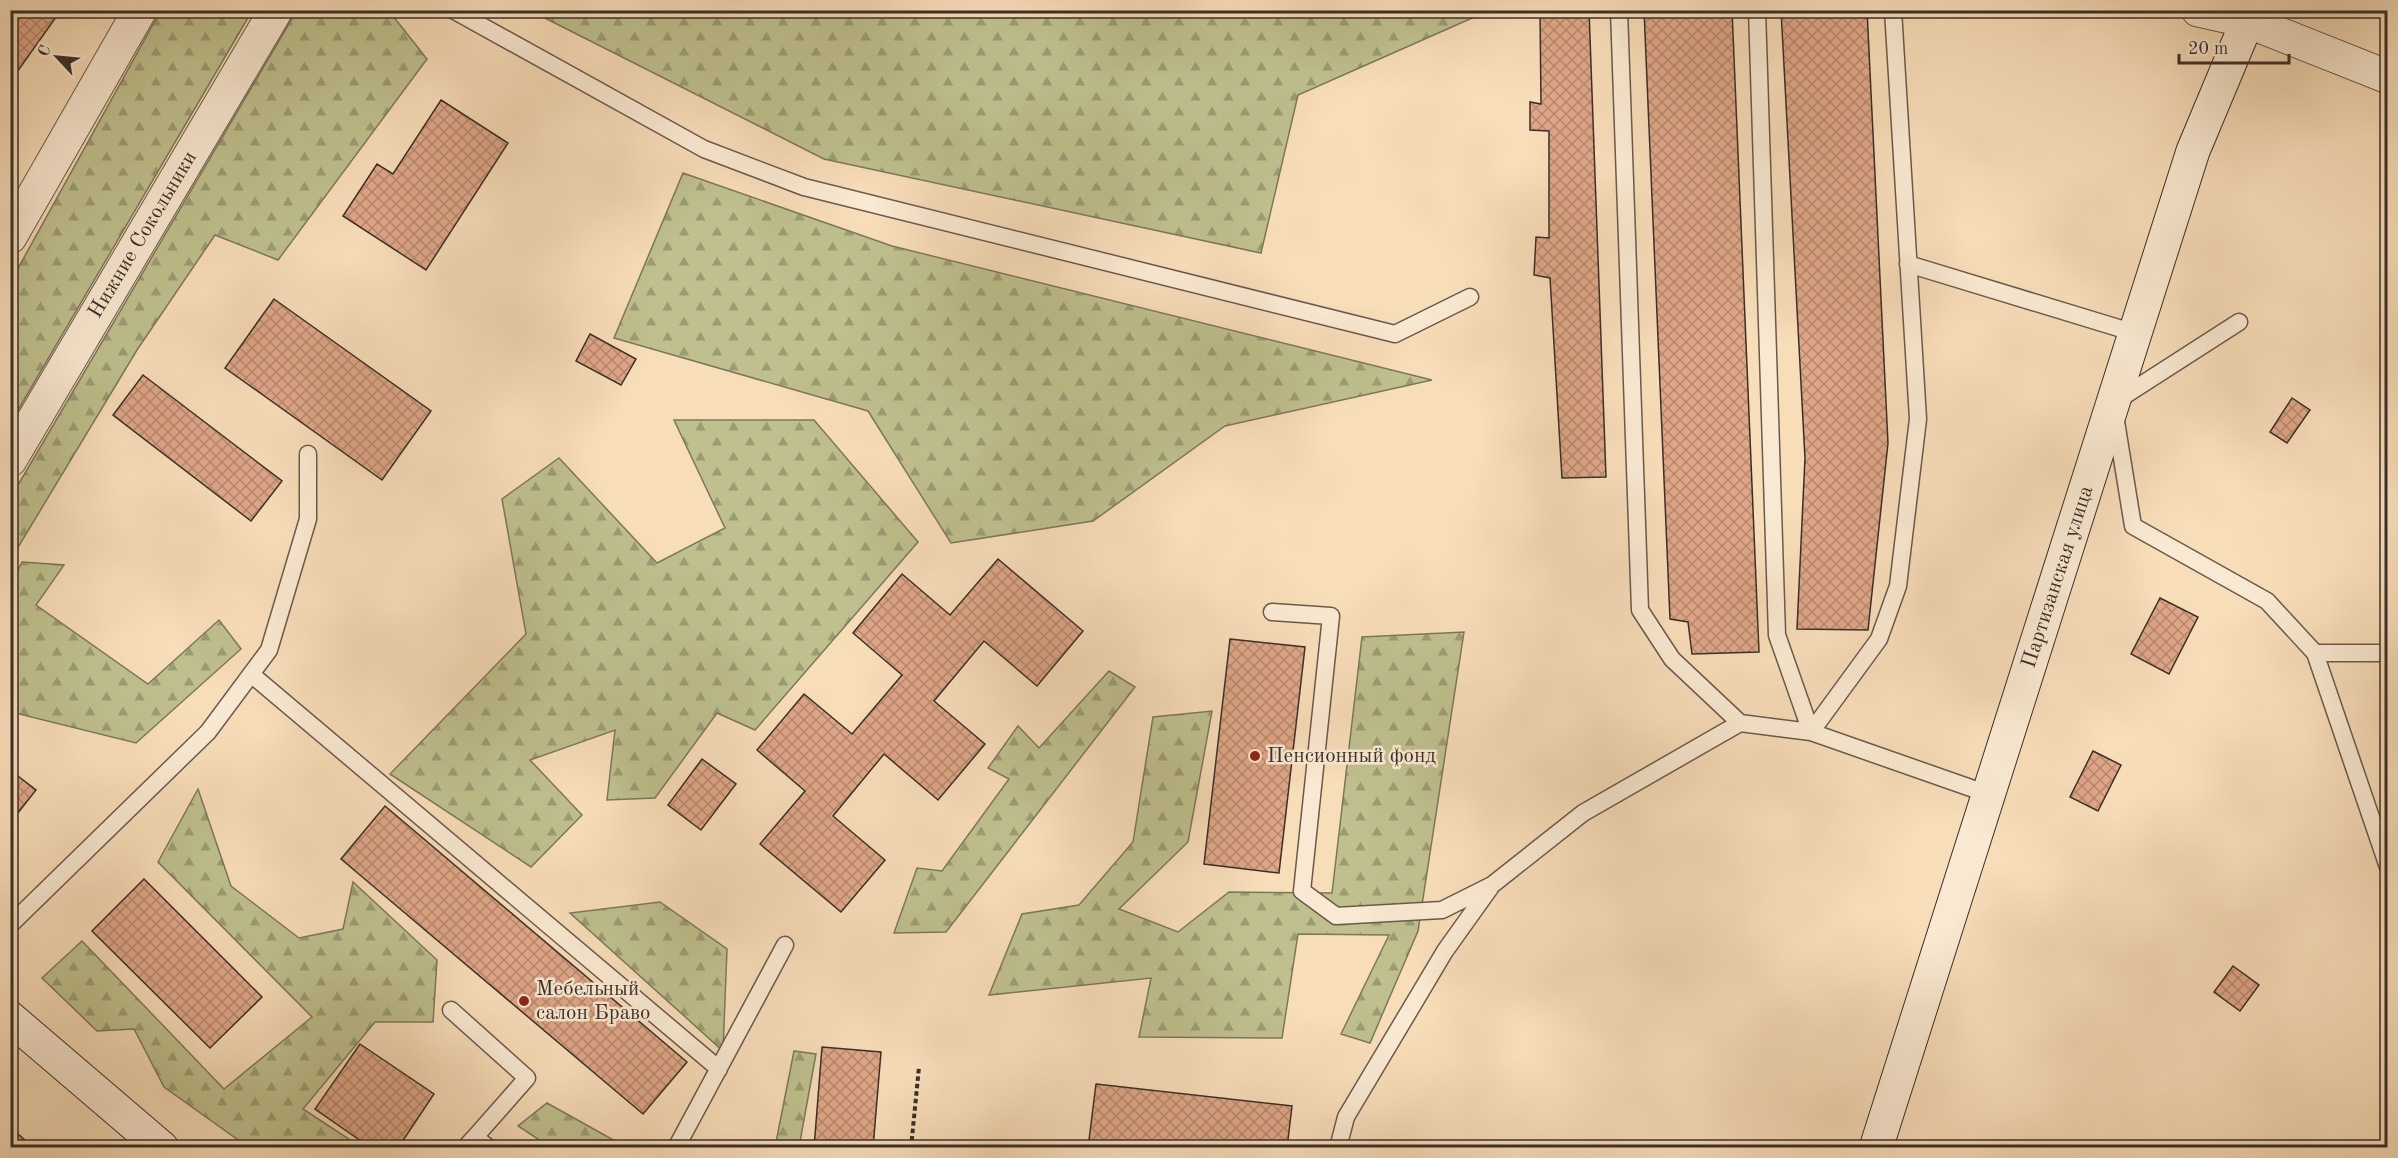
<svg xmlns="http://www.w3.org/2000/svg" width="2398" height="1158" font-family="'Old Standard TT',serif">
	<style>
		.forest { fill: url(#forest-firs); stroke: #7c785b; stroke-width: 1.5 }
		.building { fill: url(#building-cross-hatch); stroke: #3a2f28; stroke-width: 1.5 }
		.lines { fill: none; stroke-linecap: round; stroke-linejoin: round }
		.lane-casing { stroke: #6a5a4c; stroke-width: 19 }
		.street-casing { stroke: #6a5a4c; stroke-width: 35 }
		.secondary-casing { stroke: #3a2f28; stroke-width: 35 }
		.path { stroke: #3a2f28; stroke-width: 4; stroke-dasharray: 4.5 3; stroke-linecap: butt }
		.lane { stroke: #fae9d2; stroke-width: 16 }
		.street { stroke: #fae9d2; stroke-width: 33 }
		.secondary { stroke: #fae9d2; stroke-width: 33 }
		.poi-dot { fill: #8f2418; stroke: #fae9d2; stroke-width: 2 }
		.labels { text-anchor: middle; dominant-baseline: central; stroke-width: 5; stroke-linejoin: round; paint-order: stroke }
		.street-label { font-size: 21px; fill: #3a2f28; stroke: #fae9d2 }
		.poi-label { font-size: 21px; fill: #3a2f28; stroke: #fae9d2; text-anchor: start }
	</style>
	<defs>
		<pattern id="forest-firs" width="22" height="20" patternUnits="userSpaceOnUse" patternTransform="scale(1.5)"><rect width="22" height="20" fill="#bfc08e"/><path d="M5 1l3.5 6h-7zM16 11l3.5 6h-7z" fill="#9c9c74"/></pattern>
		<pattern id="building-cross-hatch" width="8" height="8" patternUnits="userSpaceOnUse" patternTransform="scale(1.5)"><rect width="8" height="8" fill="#dfa687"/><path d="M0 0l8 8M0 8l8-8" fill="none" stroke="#b6886e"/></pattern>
	</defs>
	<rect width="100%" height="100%" fill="#f8ddb9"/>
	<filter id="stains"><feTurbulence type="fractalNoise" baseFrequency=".00333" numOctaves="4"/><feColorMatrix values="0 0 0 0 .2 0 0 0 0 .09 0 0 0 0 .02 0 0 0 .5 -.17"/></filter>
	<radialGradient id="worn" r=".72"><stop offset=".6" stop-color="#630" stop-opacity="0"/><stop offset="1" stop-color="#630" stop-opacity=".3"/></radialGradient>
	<!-- forest -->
	<path class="forest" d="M 161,10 L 252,11 L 11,422 L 11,281 Z
		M 297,10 L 389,11 L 427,59 L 278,260 L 215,235 L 137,350 L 11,559 L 11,497 Z
		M 531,11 L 1488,11 L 1298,95 L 1261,253 L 824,159 Z
		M 683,173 L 892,246 L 1432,380 L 1225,426 L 1093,521 L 951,543 L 868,411 L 614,338 Z
		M 674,420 L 814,420 L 918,542 L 755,730 L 717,713 L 655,798 L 607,800 L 615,730 L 530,760 L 582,815 L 531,867 L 390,774 L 526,634 L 502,499 L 559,458 L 657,563 L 725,528 Z
		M 22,562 L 64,565 L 36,605 L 148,684 L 219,620 L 241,649 L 136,743 L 11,712 L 11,584 Z
		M 1464,632 L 1418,931 L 1370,1043 L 1341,1034 L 1389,935 L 1298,934 L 1282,1038 L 1139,1037 L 1151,978 L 989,995 L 1022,914 L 1079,905 L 1133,842 L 1153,717 L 1212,711 L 1188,842 L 1119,909 L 1178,932 L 1229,892 L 1332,893 L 1362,637 Z
		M 1109,671 L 1135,687 L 946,932 L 894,933 L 917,868 L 942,871 L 1009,779 L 988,768 L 1018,726 L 1039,748 Z
		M 198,789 L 231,886 L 299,938 L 343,929 L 353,882 L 437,960 L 433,1022 L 375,1022 L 303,1109 L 361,1147 L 248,1147 L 164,1087 L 134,1029 L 97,1031 L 42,978 L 82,941 L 224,1089 L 312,1017 L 158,862 Z
		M 660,902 L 727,949 L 723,1051 L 570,913 Z
		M 794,1051 L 816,1054 L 799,1147 L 775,1147 Z
		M 547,1103 L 626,1147 L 550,1147 L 518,1126 Z"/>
	<!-- building -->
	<path class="building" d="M 10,10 L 61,10 L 10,82 Z
		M 1540,10 L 1589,10 L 1606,477 L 1562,478 L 1550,278 L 1534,275 L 1536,237 L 1549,238 L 1549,131 L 1530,130 L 1530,102 L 1541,104 Z
		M 1644,10 L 1732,10 L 1759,652 L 1692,654 L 1688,622 L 1670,619 Z
		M 1781,10 L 1867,10 L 1888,443 L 1868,630 L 1797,629 L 1805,458 Z
		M 441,100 L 508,143 L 426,270 L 343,216 L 377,164 L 393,174 Z
		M 274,299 L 431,411 L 382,480 L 225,368 Z
		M 590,334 L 636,359 L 621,385 L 576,361 Z
		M 143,375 L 282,481 L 251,521 L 113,415 Z
		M 2292,398 L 2310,410 L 2287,443 L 2270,432 Z
		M 998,559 L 1083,631 L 1037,686 L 984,641 L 934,701 L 985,744 L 938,800 L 884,754 L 833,816 L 885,860 L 841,912 L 760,844 L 805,791 L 757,750 L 804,694 L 852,734 L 902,675 L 853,633 L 902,574 L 950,615 Z
		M 2160,598 L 2198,617 L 2169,674 L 2131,654 Z
		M 1230,639 L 1305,647 L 1279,873 L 1204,864 Z
		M 2093,751 L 2121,765 L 2098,811 L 2070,797 Z
		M 702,759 L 736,784 L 701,830 L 668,805 Z
		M 10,770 L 36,790 L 10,823 Z
		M 385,806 L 687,1062 L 643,1114 L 341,859 Z
		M 144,879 L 262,997 L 210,1048 L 92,931 Z
		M 2233,966 L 2259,985 L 2240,1011 L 2214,992 Z
		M 360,1044 L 434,1094 L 398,1148 L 371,1148 L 315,1109 Z
		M 822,1047 L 881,1052 L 873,1148 L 814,1148 Z
		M 1096,1084 L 1292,1106 L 1287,1148 L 1088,1148 Z
		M 10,1127 L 34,1148 L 10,1148 Z"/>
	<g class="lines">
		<!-- lane casing -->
		<g class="lane-casing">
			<path id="lane" d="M 453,10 L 704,149 L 804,187 L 1395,334 L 1470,297
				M 1619,10 L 1640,610 L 1672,659 L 1740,723
				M 1757,10 L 1777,635 L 1811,732
				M 1908,264 L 2135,333
				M 2239,322 L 2113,403 L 2133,526 L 2267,601 L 2315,653 L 2388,867
				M 1272,612 L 1331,616 L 1302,891 L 1336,916 L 1442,910 L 1492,885 L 1583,813 L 1740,723 L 1811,732 L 1988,794
				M 2315,653 L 2388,653
				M 251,674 L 719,1069
				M 1811,732 L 1879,639 L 1898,586 L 1918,419 L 1893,10
				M 10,925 L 208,732 L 269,650 L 308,519 L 308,454
				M 451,1010 L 527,1078 L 475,1137
				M 465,1148 L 475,1137 L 489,1148
				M 676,1148 L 785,945
				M 1338,1148 L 1346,1117 L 1445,951 L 1490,888"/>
		</g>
		<!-- street casing -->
		<g class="street-casing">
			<path id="street" d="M 2198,10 L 2247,21 L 2388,77
				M 10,237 L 140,10
				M 10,460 L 276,10"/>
		</g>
		<!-- secondary casing -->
		<g class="secondary-casing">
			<path id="secondary" d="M 10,1018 L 162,1148
				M 1876,1148 L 2193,151 L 2252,10"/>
		</g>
		<!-- path -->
		<path class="path" d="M 911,1148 L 919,1067"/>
		<!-- lane -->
		<use href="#lane" class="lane"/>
		<!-- street -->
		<use href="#street" class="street"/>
		<!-- secondary -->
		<use href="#secondary" class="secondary"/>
	</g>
	<!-- markers -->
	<g class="poi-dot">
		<circle cx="1255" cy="756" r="6"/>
		<circle cx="524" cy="1001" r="6"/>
	</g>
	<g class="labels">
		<!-- street labels -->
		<g class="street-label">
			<text transform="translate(143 235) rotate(-59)">Нижние Сокольники</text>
			<text transform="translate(2058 577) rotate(-72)">Партизанская улица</text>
		</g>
		<!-- poi labels -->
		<g class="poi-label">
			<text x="1267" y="756">Пенсионный фонд</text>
			<text x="536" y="989">Мебельный<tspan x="536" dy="24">салон Браво</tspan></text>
		</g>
	</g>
	<!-- margin -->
	<rect width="2398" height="1158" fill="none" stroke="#f8ddb9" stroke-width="36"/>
	<rect x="12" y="12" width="2374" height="1134" fill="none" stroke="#3a2f28" stroke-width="3"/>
	<rect x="18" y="18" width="2362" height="1122" fill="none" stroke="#3a2f28" stroke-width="1.5"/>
	<!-- north arrow -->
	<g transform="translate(57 57) rotate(296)" stroke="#fae9d2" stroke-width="4.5" paint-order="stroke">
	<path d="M0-4.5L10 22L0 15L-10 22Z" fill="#3a2f28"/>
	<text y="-9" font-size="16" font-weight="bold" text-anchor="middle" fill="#3a2f28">С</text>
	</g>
	<!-- scale -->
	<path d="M2179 54v9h110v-9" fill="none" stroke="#3a2f28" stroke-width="3"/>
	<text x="2188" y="54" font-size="18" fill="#3a2f28" stroke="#fae9d2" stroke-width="4.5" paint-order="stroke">20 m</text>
	<rect width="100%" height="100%" filter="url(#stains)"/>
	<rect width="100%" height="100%" fill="url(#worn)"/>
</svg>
